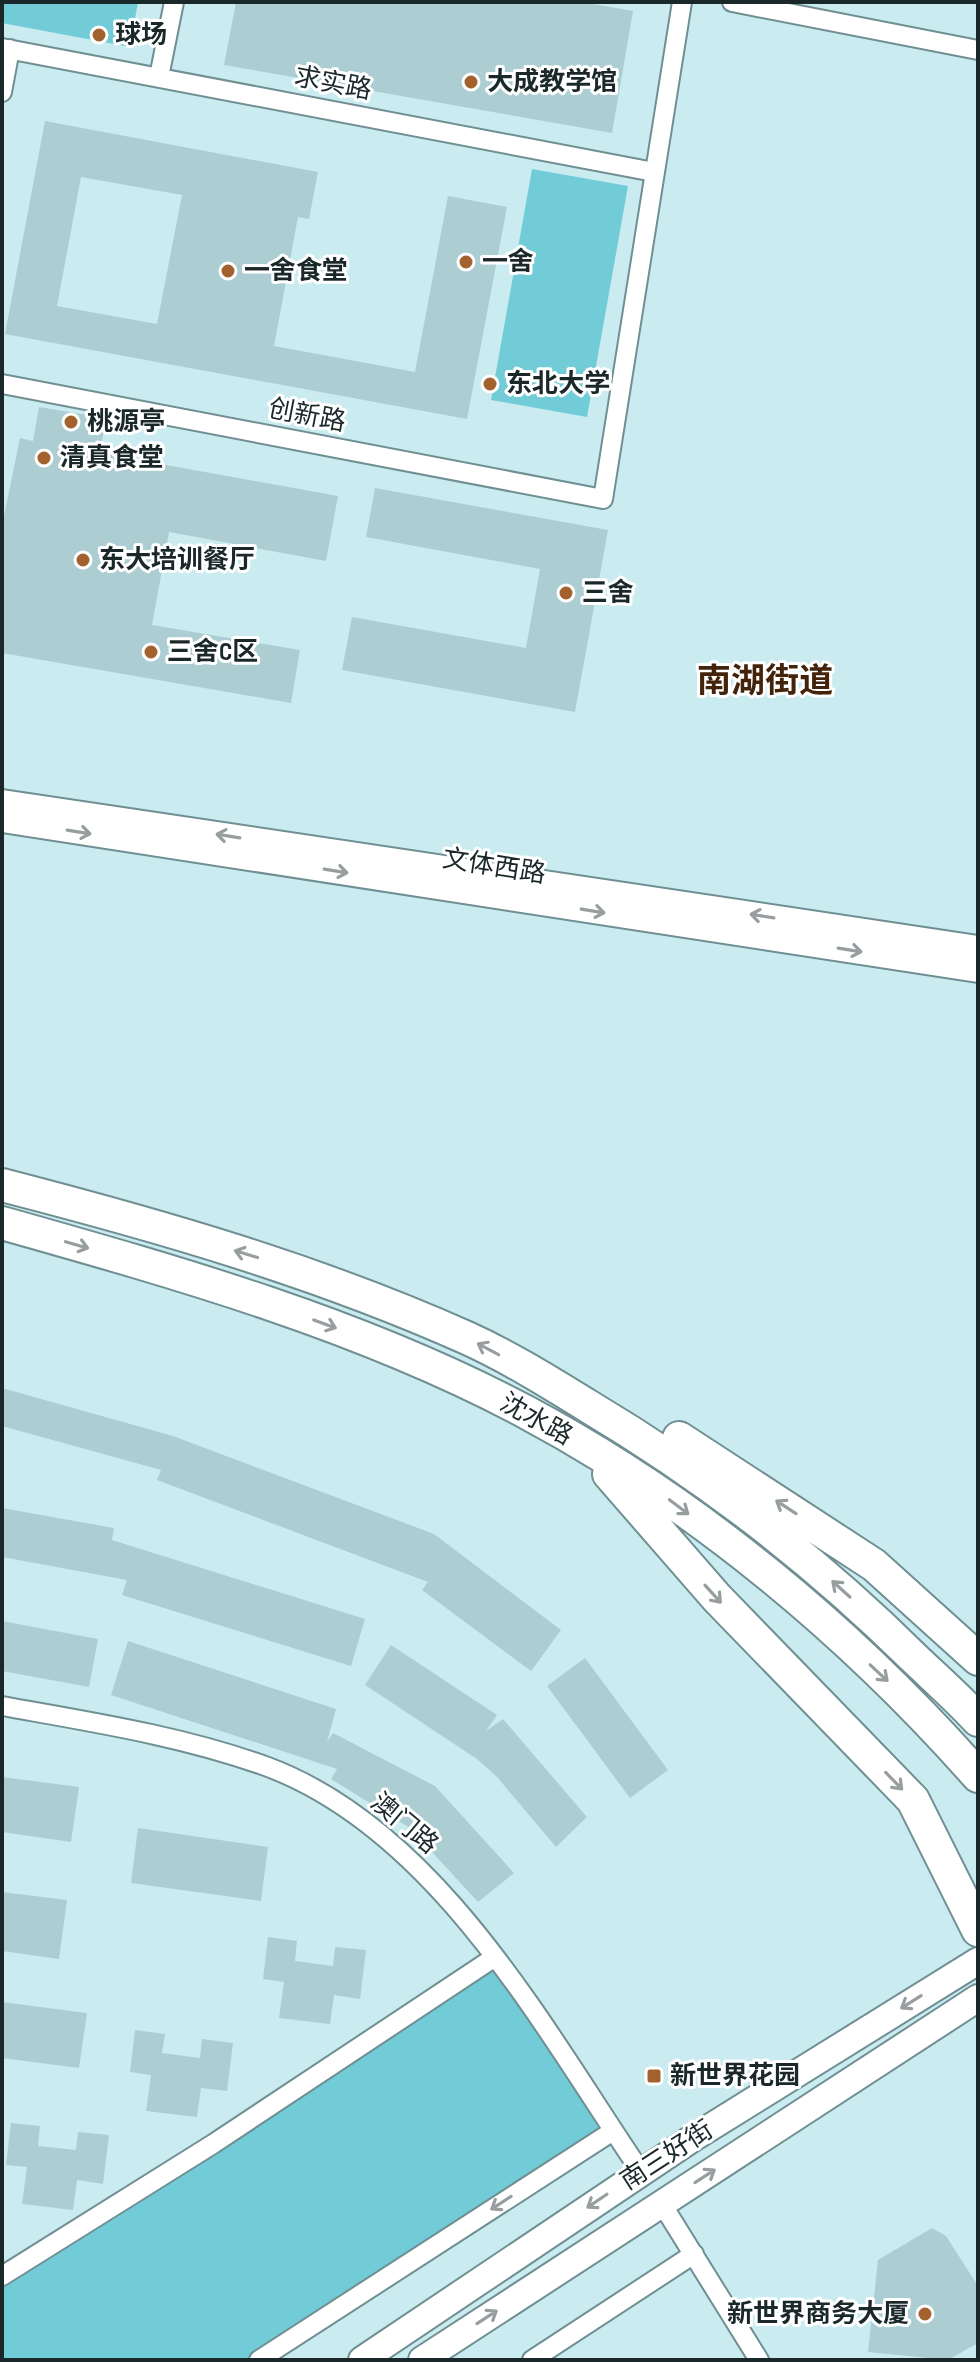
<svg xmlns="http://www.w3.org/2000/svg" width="980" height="2362" font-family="'Sofia Sans Condensed','Noto Sans SC',sans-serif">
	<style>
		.green { fill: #71ccd8 }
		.building { fill: #acced3; fill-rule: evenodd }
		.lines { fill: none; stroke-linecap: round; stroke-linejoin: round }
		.minor-casing { stroke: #6f8f93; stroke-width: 22 }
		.tertiary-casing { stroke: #6f8f93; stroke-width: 28 }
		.secondary-casing { stroke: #6f8f93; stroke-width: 30 }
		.trunk-casing { stroke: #6f8f93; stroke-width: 36 }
		.minor { stroke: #fff; stroke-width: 18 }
		.tertiary { stroke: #fff; stroke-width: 24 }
		.secondary { stroke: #fff; stroke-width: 26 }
		.trunk { stroke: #fff; stroke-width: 32 }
		.oneway { stroke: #989e9f }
		.poi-dot { fill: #a3622d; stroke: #fff; stroke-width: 3 }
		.labels { text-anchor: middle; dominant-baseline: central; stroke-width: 6; stroke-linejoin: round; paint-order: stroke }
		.poi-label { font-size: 26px; font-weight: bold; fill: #1b282a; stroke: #fff; text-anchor: start }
		.street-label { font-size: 26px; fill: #1b282a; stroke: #fff }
		.district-label { font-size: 34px; font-weight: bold; fill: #43240b; stroke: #fff }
	</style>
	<rect width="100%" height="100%" fill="#caecf1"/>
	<!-- green -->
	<path class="green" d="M 2,2 L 138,2 L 130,47 L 2,23 Z
		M 532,169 L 628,186 L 587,417 L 491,400 Z
		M 495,1957 L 613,2131 L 259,2360 L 2,2360 L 2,2276 Z"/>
	<!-- building -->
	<path class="building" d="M 236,2 L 582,2 L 633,11 L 612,133 L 224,65 Z
		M 45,121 L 318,172 L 309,219 L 298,217 L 274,346 L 415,372 L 448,196 L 507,207 L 467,419 L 5,334 ZM 81,177 L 182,195 L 157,324 L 57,306 Z
		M 39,407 L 106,418 L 100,453 L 338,496 L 326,561 L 169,532 L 152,625 L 300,650 L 291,703 L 2,653 L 2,526 L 20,438 L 33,441 Z
		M 375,488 L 608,530 L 575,712 L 342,670 L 352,617 L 526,648 L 540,569 L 366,537 Z
		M 2,1388 L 173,1436 L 434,1534 L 561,1630 L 531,1671 L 422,1590 L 428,1582 L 157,1480 L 161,1470 L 2,1426 Z
		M 2,1508 L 114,1528 L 112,1540 L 365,1619 L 351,1666 L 122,1595 L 127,1580 L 2,1557 Z
		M 2,1621 L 98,1639 L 89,1687 L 2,1671 Z
		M 128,1641 L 336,1709 L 327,1742 L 333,1733 L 435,1786 L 514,1873 L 478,1902 L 410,1828 L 331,1779 L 337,1769 L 111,1695 Z
		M 391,1645 L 497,1715 L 486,1731 L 503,1719 L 587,1817 L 556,1847 L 497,1777 L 477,1759 L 365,1685 Z
		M 585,1658 L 668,1770 L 630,1798 L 547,1686 Z
		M 2,1777 L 79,1787 L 71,1842 L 2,1832 Z
		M 138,1828 L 268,1847 L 261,1901 L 131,1883 Z
		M 2,1892 L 67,1900 L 59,1959 L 2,1951 Z
		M 268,1937 L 297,1941 L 295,1961 L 333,1966 L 335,1947 L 366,1950 L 360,1999 L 334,1995 L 330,2024 L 279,2018 L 284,1982 L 263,1979 Z
		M 2,2002 L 87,2013 L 79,2068 L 2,2058 Z
		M 135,2030 L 165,2034 L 162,2053 L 200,2058 L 202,2039 L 233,2043 L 227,2091 L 201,2088 L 197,2117 L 146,2111 L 151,2075 L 130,2072 Z
		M 11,2123 L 40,2126 L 38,2146 L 76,2150 L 78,2132 L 109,2135 L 103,2184 L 77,2180 L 73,2210 L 22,2204 L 27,2167 L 6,2165 Z
		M 932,2228 L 946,2236 L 978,2286 L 978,2343 L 948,2360 L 868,2352 L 878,2260 Z"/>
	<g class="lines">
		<!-- minor casing -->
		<g class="minor-casing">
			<path id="minor" d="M 732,2 L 978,50
				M 2,48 L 654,172
				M 159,77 L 174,2
				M 2,92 L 10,49
				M 2,384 L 603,499 L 682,2
				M 2,1706 C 91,1722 183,1736 268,1767 C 438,1831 544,2029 641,2172
				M 662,2204 L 759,2360
				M 2,2276 L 213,2144 L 495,1957
				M 259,2360 L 613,2131
				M 532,2360 L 694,2254"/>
		</g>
		<!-- tertiary casing -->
		<g class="tertiary-casing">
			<path id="tertiary" d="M 2,802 L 978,948
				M 2,820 L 978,970"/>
		</g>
		<!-- secondary casing -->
		<g class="secondary-casing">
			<path id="secondary" d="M 362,2360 L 693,2138 L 978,1961
				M 422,2360 L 978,1998"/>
		</g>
		<!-- trunk casing -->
		<g class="trunk-casing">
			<path id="trunk" d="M 2,1185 C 161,1226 317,1271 467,1338 C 509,1357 549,1382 588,1406 C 707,1477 815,1560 913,1657 C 935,1678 958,1698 978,1720
				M 2,1223 C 179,1273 360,1324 524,1411 C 695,1502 850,1631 978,1776
				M 679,1438 L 874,1565 L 978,1659
				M 609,1474 L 717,1598 L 913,1800 L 978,1930"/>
		</g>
		<!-- minor -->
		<use href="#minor" class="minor"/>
		<!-- tertiary -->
		<use href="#tertiary" class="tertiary"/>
		<!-- secondary -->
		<use href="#secondary" class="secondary"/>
		<!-- trunk -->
		<use href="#trunk" class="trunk"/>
	</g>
	<!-- one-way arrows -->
	<defs><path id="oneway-shaft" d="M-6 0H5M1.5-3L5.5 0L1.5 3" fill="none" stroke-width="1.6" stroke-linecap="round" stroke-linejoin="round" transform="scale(2)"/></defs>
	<g class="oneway">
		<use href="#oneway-shaft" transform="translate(79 832) rotate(9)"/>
		<use href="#oneway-shaft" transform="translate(228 836) rotate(-171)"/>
		<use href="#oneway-shaft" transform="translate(336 871) rotate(9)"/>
		<use href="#oneway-shaft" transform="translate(593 911) rotate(9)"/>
		<use href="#oneway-shaft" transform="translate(762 916) rotate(-171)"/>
		<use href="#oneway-shaft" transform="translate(850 950) rotate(9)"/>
		<use href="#oneway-shaft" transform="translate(77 1245) rotate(16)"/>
		<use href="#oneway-shaft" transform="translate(246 1254) rotate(-163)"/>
		<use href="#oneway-shaft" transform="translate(325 1324) rotate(20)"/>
		<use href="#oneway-shaft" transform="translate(488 1349) rotate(-152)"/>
		<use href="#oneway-shaft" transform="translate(679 1507) rotate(37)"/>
		<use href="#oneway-shaft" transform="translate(786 1507) rotate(-147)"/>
		<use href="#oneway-shaft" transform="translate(841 1589) rotate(-138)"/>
		<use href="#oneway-shaft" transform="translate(713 1594) rotate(48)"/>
		<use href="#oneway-shaft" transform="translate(879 1673) rotate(43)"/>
		<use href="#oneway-shaft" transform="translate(894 1781) rotate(46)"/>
		<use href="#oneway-shaft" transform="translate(911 2002) rotate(148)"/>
		<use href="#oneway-shaft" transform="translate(705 2176) rotate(-33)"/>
		<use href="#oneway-shaft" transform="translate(597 2201) rotate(146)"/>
		<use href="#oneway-shaft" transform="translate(501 2203) rotate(147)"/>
		<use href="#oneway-shaft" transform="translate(487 2317) rotate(-33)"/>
	</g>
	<!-- markers -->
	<g class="poi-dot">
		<circle cx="99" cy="35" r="8"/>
		<circle cx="471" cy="82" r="8"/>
		<circle cx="466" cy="262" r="8"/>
		<circle cx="228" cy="271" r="8"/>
		<circle cx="490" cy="384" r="8"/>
		<circle cx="71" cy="422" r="8"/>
		<circle cx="44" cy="458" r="8"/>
		<circle cx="83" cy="560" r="8"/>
		<circle cx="566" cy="593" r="8"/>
		<circle cx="151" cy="652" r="8"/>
		<rect x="646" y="2068" width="16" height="16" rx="4"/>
		<circle cx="925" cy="2314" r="8"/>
	</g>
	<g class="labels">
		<!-- poi labels -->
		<g class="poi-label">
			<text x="115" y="35">球场</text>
			<text x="487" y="82">大成教学馆</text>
			<text x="482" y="262">一舍</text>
			<text x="244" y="271">一舍食堂</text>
			<text x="506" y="384">东北大学</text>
			<text x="87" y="422">桃源亭</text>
			<text x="60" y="458">清真食堂</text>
			<text x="99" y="560">东大培训餐厅</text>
			<text x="582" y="593">三舍</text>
			<text x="167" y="652">三舍C区</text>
			<text x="670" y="2076">新世界花园</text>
			<text x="909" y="2314" text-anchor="end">新世界商务大厦</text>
		</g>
		<!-- street labels -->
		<g class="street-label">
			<text transform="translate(333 84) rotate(11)">求实路</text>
			<text transform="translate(307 416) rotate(11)">创新路</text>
			<text transform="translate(494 867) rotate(9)">文体西路</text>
			<text transform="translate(536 1420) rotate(29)">沈水路</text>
			<text transform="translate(404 1824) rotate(40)">澳门路</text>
			<text transform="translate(667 2156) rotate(-33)">南三好街</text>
		</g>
		<!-- district labels -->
		<g class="district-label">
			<text x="765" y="681">南湖街道</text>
		</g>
	</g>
	<!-- border -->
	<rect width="980" height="2362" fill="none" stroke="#1b282a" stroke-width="8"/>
</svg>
